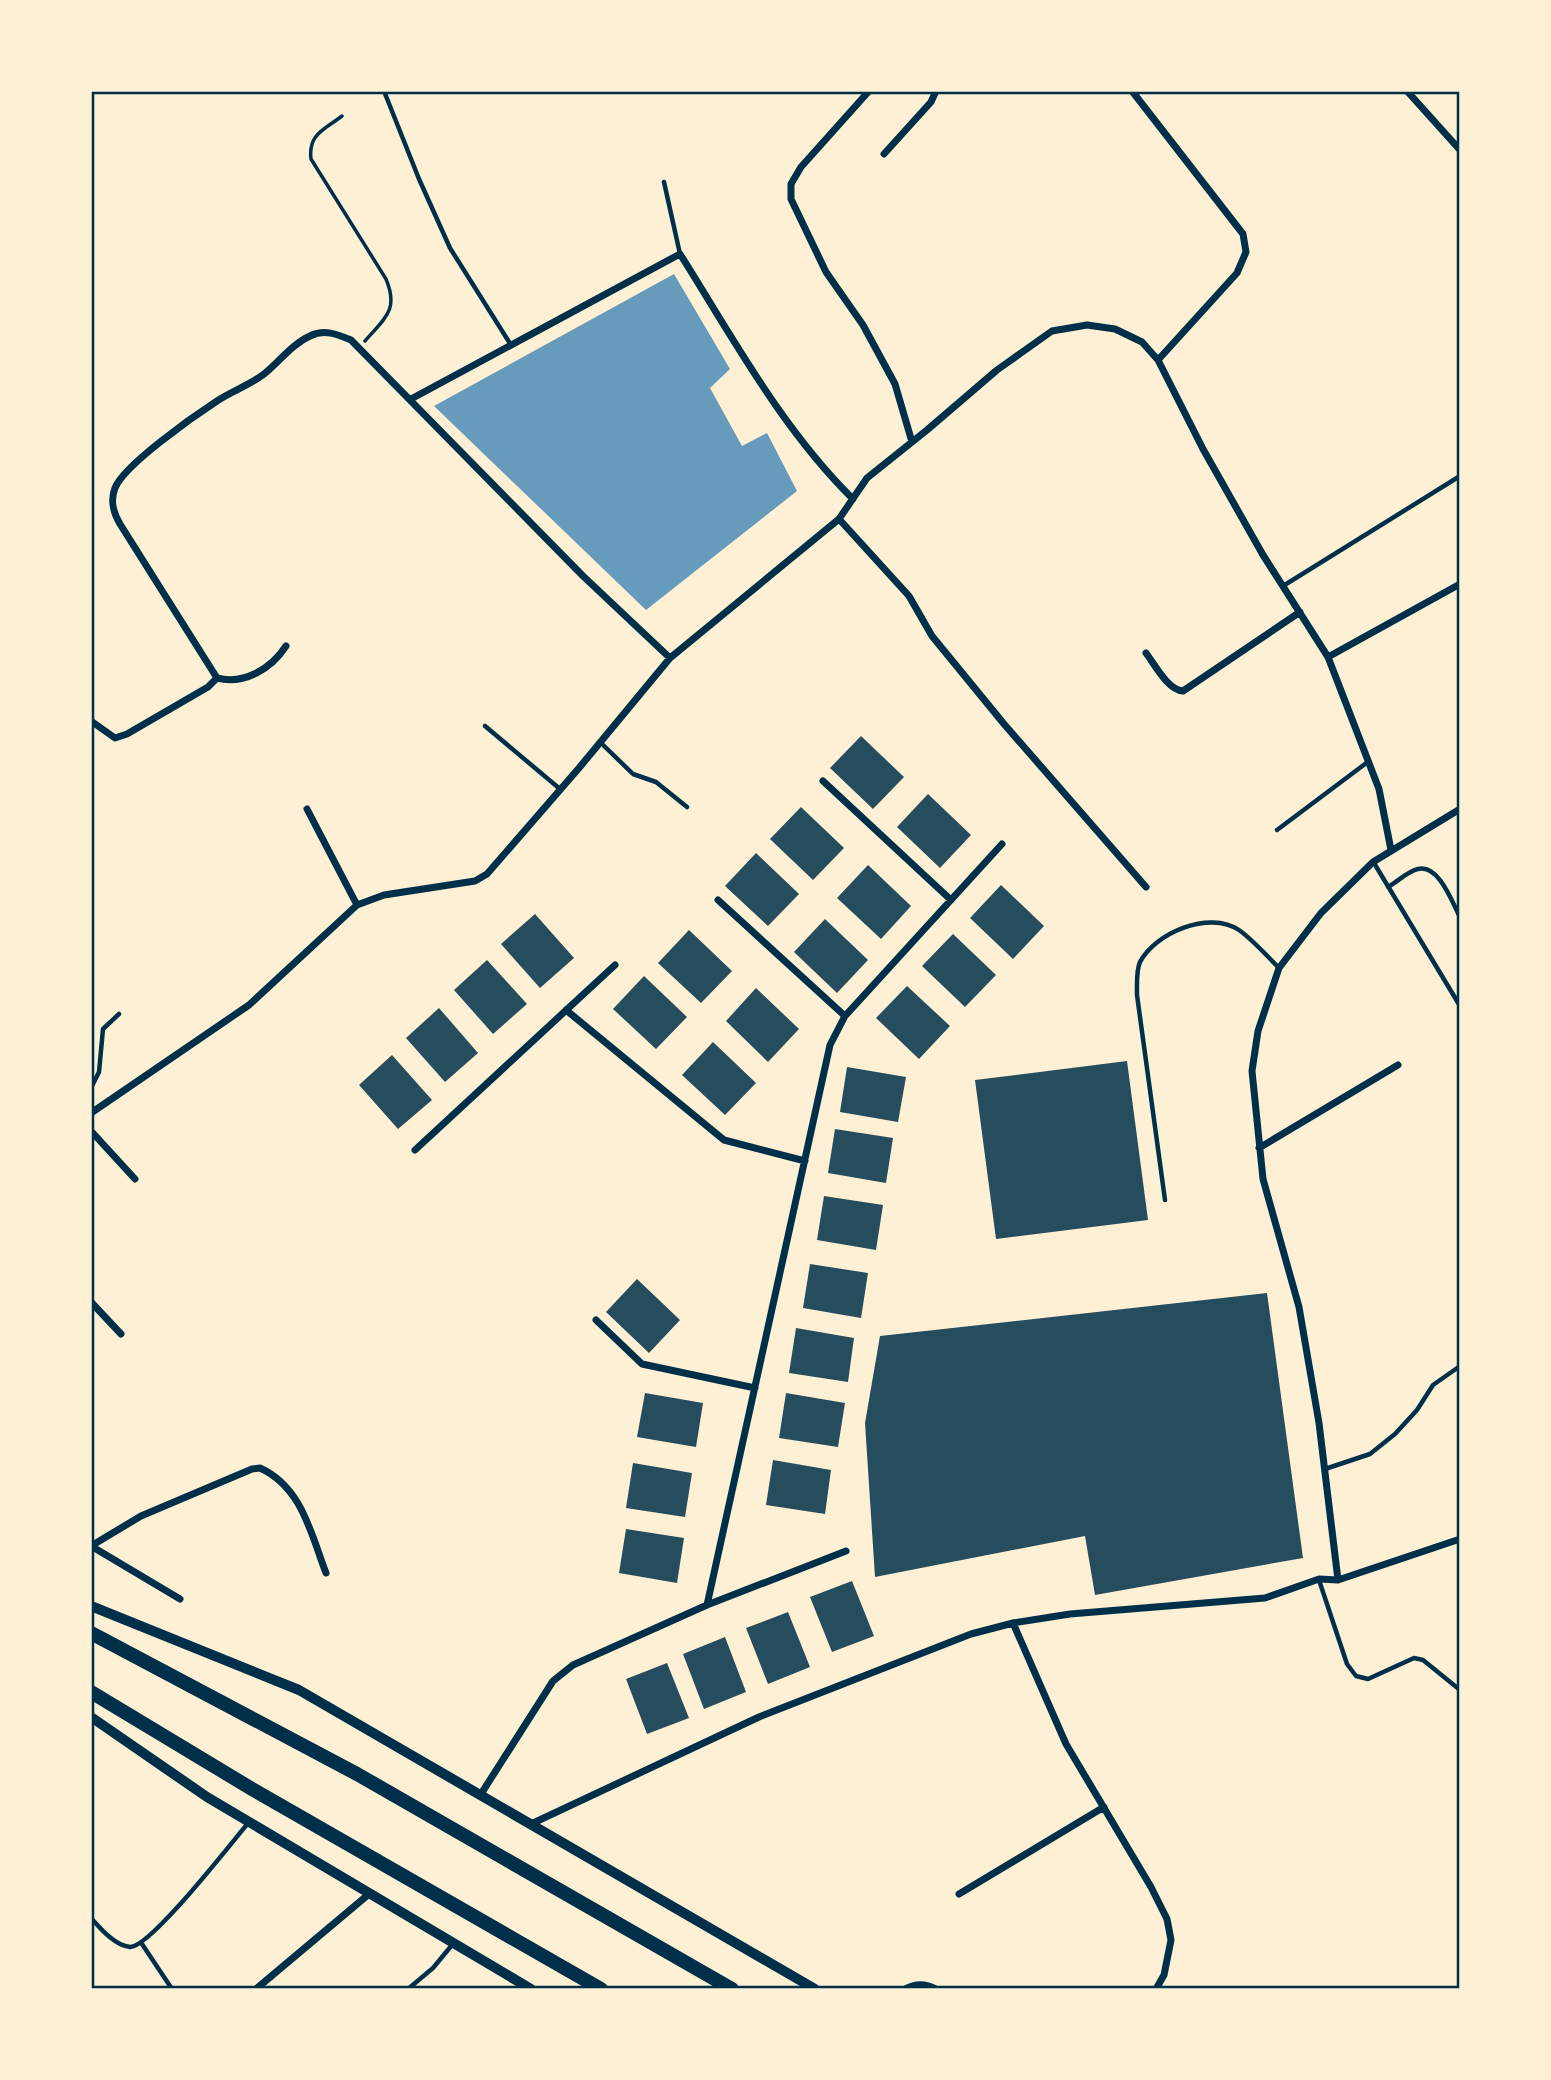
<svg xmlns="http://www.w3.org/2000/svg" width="1551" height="2080" font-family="'Libre Baskerville',serif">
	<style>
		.water { fill: #669bbc }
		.building { fill: #264d5e }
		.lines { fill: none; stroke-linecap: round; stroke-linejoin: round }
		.path { stroke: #003049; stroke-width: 3.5 }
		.service { stroke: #003049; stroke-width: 4.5 }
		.minor { stroke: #003049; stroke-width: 7 }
		.secondary { stroke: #003049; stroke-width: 10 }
		.trunk { stroke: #003049; stroke-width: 14 }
		.neatline { fill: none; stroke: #003049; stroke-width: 2.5 }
	</style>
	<rect width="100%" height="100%" fill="#fdf0d5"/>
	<!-- water -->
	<path class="water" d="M 674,274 L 730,369 L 710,388 L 742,446 L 767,433 L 797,491 L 646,610 L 434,406 Z"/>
	<!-- building -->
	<path class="building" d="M 861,736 L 904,777 L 873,809 L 830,768 Z
		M 928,794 L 971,835 L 940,868 L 897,827 Z
		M 801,807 L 844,848 L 813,880 L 770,839 Z
		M 756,853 L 799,894 L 768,926 L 725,886 Z
		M 868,865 L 911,906 L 881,939 L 837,898 Z
		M 1001,885 L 1044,926 L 1013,959 L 970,918 Z
		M 535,914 L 574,958 L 540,988 L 501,944 Z
		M 825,919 L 868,960 L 837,993 L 794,952 Z
		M 689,930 L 732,971 L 701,1003 L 658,963 Z
		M 953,934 L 996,975 L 965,1007 L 922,966 Z
		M 487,960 L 527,1004 L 493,1034 L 454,990 Z
		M 644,976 L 687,1017 L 656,1049 L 613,1009 Z
		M 907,986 L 950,1026 L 919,1059 L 876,1018 Z
		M 756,988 L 799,1029 L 768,1062 L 726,1021 Z
		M 439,1008 L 478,1053 L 445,1082 L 406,1038 Z
		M 713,1042 L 756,1083 L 725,1115 L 682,1075 Z
		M 392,1055 L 432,1100 L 398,1129 L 359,1085 Z
		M 1127,1061 L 1148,1220 L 996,1239 L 975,1080 Z
		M 847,1067 L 906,1077 L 898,1122 L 840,1112 Z
		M 835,1129 L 893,1138 L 886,1183 L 828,1173 Z
		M 824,1196 L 883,1205 L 876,1250 L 817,1240 Z
		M 810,1264 L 868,1273 L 861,1318 L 803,1308 Z
		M 637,1279 L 680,1320 L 649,1353 L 606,1312 Z
		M 1267,1293 L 1303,1558 L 1095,1595 L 1085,1536 L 875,1577 L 865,1423 L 880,1336 Z
		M 796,1328 L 854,1338 L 848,1382 L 789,1373 Z
		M 645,1393 L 703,1403 L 696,1447 L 637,1437 Z
		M 786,1393 L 845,1403 L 838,1447 L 779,1438 Z
		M 773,1460 L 831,1470 L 825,1514 L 766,1505 Z
		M 633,1463 L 692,1473 L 685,1517 L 626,1508 Z
		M 626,1529 L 684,1538 L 677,1583 L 619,1573 Z
		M 852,1581 L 874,1636 L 832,1652 L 810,1597 Z
		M 788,1612 L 810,1667 L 768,1684 L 746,1628 Z
		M 725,1637 L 746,1692 L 704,1709 L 683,1654 Z
		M 667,1663 L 689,1718 L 647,1734 L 626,1679 Z"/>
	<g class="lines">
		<!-- path -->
		<path class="path" d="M 342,116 C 324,130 308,134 311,159 L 386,279 C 399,310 385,318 365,341"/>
		<!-- service -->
		<path class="service" d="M 384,91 L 419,179 L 450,248 L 511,345
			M 664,182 L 680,254
			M 1283,586 L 1460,476
			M 485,726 L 560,789
			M 600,742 L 633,774 L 656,782 L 687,807
			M 1277,830 L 1369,761
			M 1374,863 L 1460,1006
			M 1388,887 C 1397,882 1408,871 1418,869 C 1439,864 1452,902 1460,917
			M 91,1088 L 99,1072 L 103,1029 L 119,1014
			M 1165,1200 L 1137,995 C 1137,985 1136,971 1140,962 C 1155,933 1209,910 1239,930 C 1253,940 1266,955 1279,968
			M 1325,1469 L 1370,1454 L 1395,1434 L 1417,1410 L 1433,1385 L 1460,1366
			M 1319,1580 L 1347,1664 L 1356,1676 L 1368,1679 L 1414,1658 L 1423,1660 L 1460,1690
			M 91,1918 C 100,1928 115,1946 130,1947 C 150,1948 232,1842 249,1822
			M 142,1944 L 172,1989
			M 408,1989 L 433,1968 L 452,1945"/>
		<!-- minor -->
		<path class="minor" d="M 869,91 L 801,167 L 791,184 L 791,199 L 826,272 L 863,325 L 895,384 L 912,442
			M 1132,91 L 1243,234 L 1246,252 L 1237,273 L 1158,360
			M 1407,91 L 1460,150
			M 884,154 L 931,102 L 936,91
			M 411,399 L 680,254 C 733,338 782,429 853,499
			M 839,519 L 909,596 L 932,636 L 1004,724 L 1146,887
			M 286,646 C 271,669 244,685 217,678 L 120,524 C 113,512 110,501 115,488 C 124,465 194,416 217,401 C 232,391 250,385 264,374 C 279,362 292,344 310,336 C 324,329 337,334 351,340 L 583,576 L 670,658
			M 1146,653 C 1155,665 1168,690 1183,691 L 1300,612
			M 1328,657 L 1460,584
			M 91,721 L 115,738 L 127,734 L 208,687 L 217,678
			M 823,781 L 951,900
			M 307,809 L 357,905
			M 718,900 L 845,1016
			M 566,1010 L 724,1140 L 805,1161
			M 91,1113 L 249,1005 L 357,905 L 384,895 L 475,881 L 487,874 L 579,768 L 670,658 L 839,519 L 867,478 L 927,430 L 997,370 L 1052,331 L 1087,325 L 1115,329 L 1142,342 L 1158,360 L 1203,449 L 1263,555 L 1328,657 L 1379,789 L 1391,850
			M 91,1131 L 135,1179
			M 1259,1148 L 1398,1065
			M 415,1150 L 615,965
			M 91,1302 L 121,1334
			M 596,1320 L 642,1364 L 755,1388
			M 91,1546 L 141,1516 L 252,1469 L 260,1468 C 302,1487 311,1534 326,1573
			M 91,1546 L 180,1599
			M 1338,1580 L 1319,1423 L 1299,1307 L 1263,1179 L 1252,1071 L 1258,1031 L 1279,968 L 1321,913 L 1373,862 L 1460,809
			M 707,1605 L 830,1045 L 845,1016 L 1002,844
			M 1013,1623 L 1066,1744 L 1151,1887 L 1167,1919 L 1171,1940 L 1164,1975 L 1156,1989
			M 481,1794 L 553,1681 L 573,1665 L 707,1605 L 846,1551
			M 531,1824 L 759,1717 L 971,1634 L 1013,1623 L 1070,1614 L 1265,1598 L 1319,1579 L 1338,1580 L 1460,1539
			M 959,1894 L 1104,1807
			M 256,1989 L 369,1894
			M 905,1989 C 916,1983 925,1983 936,1989"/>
		<!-- secondary -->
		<path class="secondary" d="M 91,1606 L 299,1690 L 815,1989
			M 91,1717 L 207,1797 L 531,1989"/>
		<!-- trunk -->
		<path class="trunk" d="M 91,1633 L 357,1774 L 732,1989
			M 91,1692 L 252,1789 L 601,1989"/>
	</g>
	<!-- border -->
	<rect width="1551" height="2080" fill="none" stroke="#fdf0d5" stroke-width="186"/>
	<rect x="93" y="93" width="1365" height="1894" class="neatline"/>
</svg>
